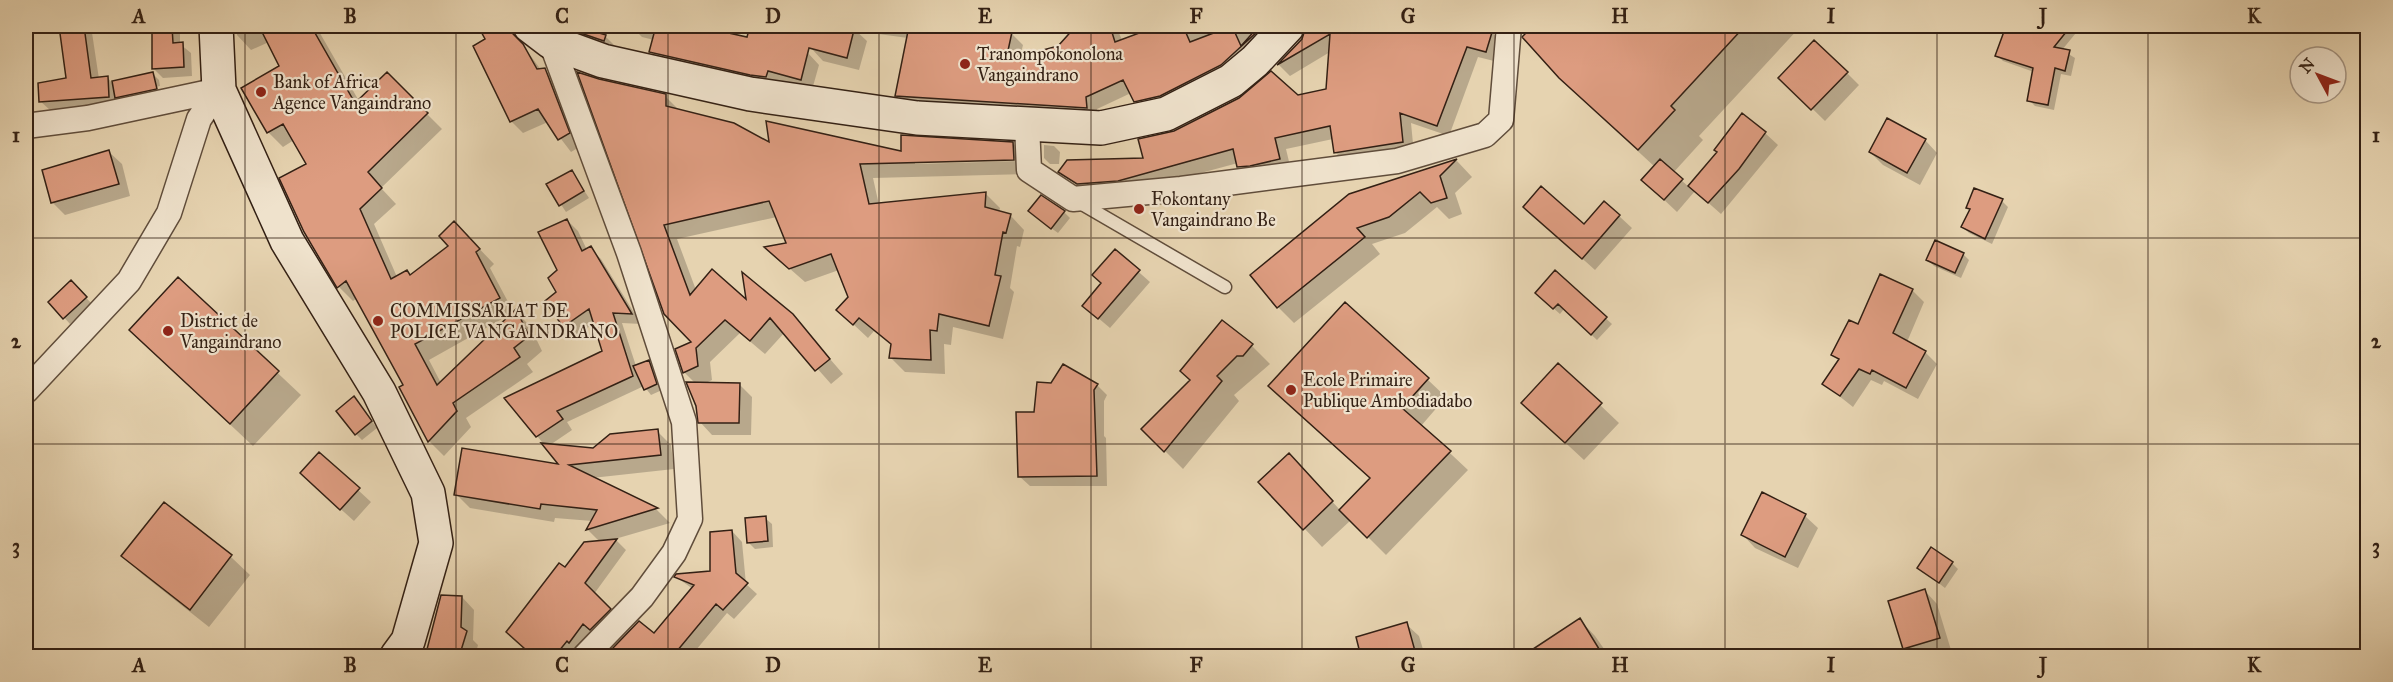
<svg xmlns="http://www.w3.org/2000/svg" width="2393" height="682" font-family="'IM FELL Great Primer',serif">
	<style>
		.shadow { fill: #0003; fill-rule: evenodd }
		.building { fill: #dd9c80; stroke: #332014; stroke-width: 1.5 }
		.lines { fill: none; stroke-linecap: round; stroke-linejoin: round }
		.lane-casing { stroke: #604d3b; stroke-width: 15 }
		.street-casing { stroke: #604d3b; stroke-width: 27 }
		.secondary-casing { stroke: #332014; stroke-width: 36 }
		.lane { stroke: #efe2cc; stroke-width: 12 }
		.street { stroke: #efe2cc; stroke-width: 24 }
		.secondary { stroke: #efe2cc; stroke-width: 33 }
		.grid { fill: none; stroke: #332014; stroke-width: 1.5; stroke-opacity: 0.55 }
		.poi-dot { fill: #8f2418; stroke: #efe2cc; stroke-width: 2 }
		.labels { text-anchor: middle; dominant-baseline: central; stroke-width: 4.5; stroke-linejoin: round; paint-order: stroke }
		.poi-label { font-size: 18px; fill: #332014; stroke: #efe2cc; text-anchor: start }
		.neatline { fill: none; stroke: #332014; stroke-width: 2 }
		.grid-label { font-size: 20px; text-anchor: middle; font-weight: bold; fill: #332014 }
	</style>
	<rect width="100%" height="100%" fill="#e6d3b0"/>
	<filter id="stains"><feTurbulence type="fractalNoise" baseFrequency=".00333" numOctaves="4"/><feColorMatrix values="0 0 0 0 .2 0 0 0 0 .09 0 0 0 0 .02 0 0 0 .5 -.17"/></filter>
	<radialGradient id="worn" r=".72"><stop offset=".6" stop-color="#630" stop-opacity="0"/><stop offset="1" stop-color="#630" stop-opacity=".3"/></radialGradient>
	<!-- shadow -->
	<path class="shadow" d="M 61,26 L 91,26 L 99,79 L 108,78 L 112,83 L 153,74 L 159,80 L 160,86 L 119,95 L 119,98 L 161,89 L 162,95 L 122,103 L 117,98 L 118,105 L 50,110 L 40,101 L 68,79 Z
		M 152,26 L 180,26 L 180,44 L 191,53 L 192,76 L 163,78 L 154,69 Z
		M 236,26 L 323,26 L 317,28 L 359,101 L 387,74 L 442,129 L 381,188 L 396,204 L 374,224 L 397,277 L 411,276 L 469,238 L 494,264 L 490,268 L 514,313 L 516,312 L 530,326 L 542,351 L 527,364 L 533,372 L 466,418 L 471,427 L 444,456 L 429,441 L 401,388 L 405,386 L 357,298 L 353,301 L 339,287 L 308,165 L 294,140 L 283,147 L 268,132 L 281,67 L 269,42 L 251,50 L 237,35 ZM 511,314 L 441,383 L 429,360 Z
		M 389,26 L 402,26 L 393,30 Z
		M 479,26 L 517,26 L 523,37 L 525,48 L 541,70 L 545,70 L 557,82 L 581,146 L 571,152 L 548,122 L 523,133 L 511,121 L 487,40 Z
		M 560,26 L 595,26 L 589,31 L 605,36 L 621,52 L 578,41 Z
		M 631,26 L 714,26 L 713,31 L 748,39 L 752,26 L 788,26 L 782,47 L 808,53 L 819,65 L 812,90 L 777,88 L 662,63 L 650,52 L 654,40 L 642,37 Z
		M 817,26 L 840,26 L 854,29 L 867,41 L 859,70 L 823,61 L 811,48 Z
		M 863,26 L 971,26 L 1011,33 L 1023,45 L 1020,57 L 1068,45 L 1076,34 L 1067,26 L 1116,26 L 1122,40 L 1162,26 L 1285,26 L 1254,59 L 1147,113 L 1131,93 L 1097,109 L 1098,119 L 908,107 L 897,95 L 908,38 L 871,33 Z
		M 1308,26 L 1483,26 L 1504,42 L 1498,62 L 1478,57 L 1449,136 L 1411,123 L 1414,154 L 1347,164 L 1335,152 L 1333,139 L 1286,149 L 1291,170 L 1251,178 L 1238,163 L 1130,192 L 1090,195 L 1060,172 L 1145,159 L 1175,132 L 1327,90 L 1330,52 L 1290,76 L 1279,65 L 1308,31 Z
		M 1537,26 L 1801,26 L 1699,136 L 1703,140 L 1673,173 L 1689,187 L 1718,152 L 1765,133 L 1778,145 L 1721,214 L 1695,191 L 1677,212 L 1643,180 L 1655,167 L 1590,107 L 1524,38 Z
		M 2007,26 L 2078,26 L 2080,28 L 2062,50 L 2075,58 L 2071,76 L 2061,74 L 2054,110 L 2035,106 L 2029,100 L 2034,72 L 2003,61 L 1997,55 Z
		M 1847,73 L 1859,85 L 1825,121 L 1780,77 Z
		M 598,81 L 665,96 L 679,110 L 771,145 L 903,153 L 1013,143 L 1027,158 L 1028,174 L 873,178 L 879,205 L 985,193 L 1000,208 L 999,213 L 1010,215 L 1024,230 L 1020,247 L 1017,246 L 1010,288 L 1014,292 L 1003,339 L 953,327 L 951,345 L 944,344 L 945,374 L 905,372 L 891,358 L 892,346 L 874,331 L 868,338 L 853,324 L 849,297 L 839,270 L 805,282 L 781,261 L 788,244 L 777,217 L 677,239 L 696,290 L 792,315 L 843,374 L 831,384 L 785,332 L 765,354 L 740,333 L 710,362 L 712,380 L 704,384 L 739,384 L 752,397 L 751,435 L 712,435 L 700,422 L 688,383 L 696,384 L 684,372 L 693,343 ZM 1022,158 L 1022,161 L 915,164 L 915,161 Z
		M 1925,140 L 1937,153 L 1920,185 L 1883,165 L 1870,152 Z
		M 1044,145 L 1054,146 L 1060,152 L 1059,164 L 1050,164 L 1044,158 Z
		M 109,152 L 122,164 L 130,196 L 65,215 L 53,203 L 44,171 Z
		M 1457,161 L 1472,177 L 1455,193 L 1462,214 L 1449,219 L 1437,207 L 1405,233 L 1372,244 L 1380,254 L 1294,323 L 1278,307 L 1350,196 Z
		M 572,172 L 589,198 L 566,212 L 548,185 Z
		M 2002,201 L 2008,207 L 1992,244 L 1969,233 L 1963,227 L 1971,210 L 1968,208 Z
		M 1525,207 L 1584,226 L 1619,216 L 1632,228 L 1595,270 Z
		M 1064,212 L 1070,218 L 1058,233 L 1036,217 Z
		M 567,220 L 578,231 L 587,250 L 590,248 L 601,259 L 641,324 L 622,323 L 636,366 L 648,361 L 654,367 L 662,390 L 651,395 L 644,386 L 567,422 L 572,430 L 550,445 L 594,449 L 657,431 L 671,445 L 674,469 L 592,478 L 657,510 L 670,523 L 615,539 L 626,550 L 594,594 L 620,620 L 586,656 L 535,656 L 565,570 L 600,542 L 588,530 L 592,521 L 555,518 L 554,522 L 470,508 L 456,494 L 561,466 L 507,398 L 604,352 L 595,323 L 575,336 L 564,326 L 558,292 Z
		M 1115,251 L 1150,282 L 1110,328 L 1084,306 L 1102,284 Z
		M 1963,254 L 1969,260 L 1961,278 L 1934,266 L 1928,260 Z
		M 1555,272 L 1612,324 L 1597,340 L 1564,309 L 1560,314 L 1543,299 Z
		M 178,279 L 301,395 L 253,446 L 154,353 Z
		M 71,282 L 92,304 L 70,324 L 50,302 Z
		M 1912,290 L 1924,302 L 1907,342 L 1925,352 L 1937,364 L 1918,399 L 1884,381 L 1882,385 L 1871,380 L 1853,407 L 1824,384 L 1839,361 L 1833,354 L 1859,326 Z
		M 1252,346 L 1270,364 L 1234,395 L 1239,401 L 1183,469 L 1143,429 L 1191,381 Z
		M 1558,365 L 1619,423 L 1584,460 L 1542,421 Z
		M 1427,379 L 1446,397 L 1421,426 L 1468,470 L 1386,555 L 1351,520 L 1322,547 L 1304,528 L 1307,474 L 1340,510 L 1372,479 L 1288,404 Z
		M 1097,385 L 1107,395 L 1104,401 L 1104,436 L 1106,438 L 1107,486 L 1030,486 L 1019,476 L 1035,413 Z
		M 354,398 L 377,428 L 362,440 L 356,434 Z
		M 319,454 L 371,502 L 354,521 L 314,485 Z
		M 1763,494 L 1805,516 L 1818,528 L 1798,568 L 1755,548 L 1743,535 Z
		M 164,504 L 231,557 L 250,575 L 209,627 L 142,574 L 123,556 Z
		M 765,518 L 772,524 L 773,547 L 755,549 L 749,543 Z
		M 732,531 L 742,542 L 746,584 L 757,594 L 734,619 L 727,613 L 691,656 L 605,656 L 639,623 L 654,635 L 693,589 L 676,577 L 711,572 Z
		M 1952,563 L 1958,569 L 1945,588 L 1919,568 Z
		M 1925,591 L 1937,604 L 1951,650 L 1932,656 L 1912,656 L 1904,649 Z
		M 462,597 L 474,610 L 473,640 L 478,645 L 475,656 L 426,656 Z
		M 1580,620 L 1595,636 L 1609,656 L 1531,656 Z
		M 1406,624 L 1419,636 L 1425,656 L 1363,656 Z"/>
	<!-- building -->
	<path class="building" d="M 59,26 L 84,26 L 91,78 L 108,76 L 109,97 L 39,102 L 38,83 L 66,78 Z
		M 152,26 L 172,26 L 173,43 L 183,42 L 184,67 L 152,69 Z
		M 259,26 L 311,26 L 355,103 L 387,72 L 428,113 L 368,172 L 382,188 L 360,209 L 391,279 L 407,270 L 410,275 L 448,246 L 439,236 L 454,221 L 480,249 L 476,252 L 500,298 L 415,344 L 437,385 L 516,309 L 529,336 L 514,348 L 520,357 L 453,403 L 457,411 L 428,442 L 399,387 L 403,385 L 346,281 L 337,288 L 304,232 L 279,178 L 306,164 L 283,124 L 267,133 L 241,88 L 279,66 Z
		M 478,26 L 512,26 L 513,34 L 523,44 L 537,69 L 545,68 L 570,133 L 558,140 L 538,109 L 510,122 L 473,46 L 485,39 Z
		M 560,26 L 576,26 L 606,35 L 604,41 Z
		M 656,26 L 697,26 L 747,37 L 750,26 L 855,26 L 847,58 L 809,48 L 801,80 L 768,71 L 766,77 L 750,75 L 649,52 Z
		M 909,26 L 979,26 L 1012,32 L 1006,60 L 1058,46 L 1076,26 L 1084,26 L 1091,32 L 1110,26 L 1115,42 L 1158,26 L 1183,26 L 1190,42 L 1232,26 L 1241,46 L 1257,28 L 1259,30 L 1221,65 L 1160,96 L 1134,102 L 1123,80 L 1086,97 L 1087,108 L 895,96 Z
		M 1306,26 L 1479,26 L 1493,29 L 1486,52 L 1467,47 L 1437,126 L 1400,113 L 1403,142 L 1334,153 L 1330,126 L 1275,138 L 1280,159 L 1250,166 L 1237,167 L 1233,149 L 1118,181 L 1077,184 L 1058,172 L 1067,160 L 1143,158 L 1138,139 L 1174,131 L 1239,98 L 1271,71 L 1298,95 L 1326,89 L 1330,34 L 1277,65 L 1302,39 Z
		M 1533,26 L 1745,26 L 1671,106 L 1675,110 L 1638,150 L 1559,78 L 1522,37 Z
		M 2006,26 L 2071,26 L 2054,47 L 2070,50 L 2065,71 L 2055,68 L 2048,105 L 2027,101 L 2033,68 L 1995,56 Z
		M 1814,40 L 1848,72 L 1811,110 L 1778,78 Z
		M 153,72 L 157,89 L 115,98 L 112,81 Z
		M 577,72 L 599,79 L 666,94 L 666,106 L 734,123 L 769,142 L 766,121 L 901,151 L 901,135 L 1013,142 L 1014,160 L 860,164 L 869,204 L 986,192 L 985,207 L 1011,214 L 1006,233 L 1003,232 L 995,275 L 1001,276 L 989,326 L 939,314 L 937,331 L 930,330 L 931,360 L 889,358 L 891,344 L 859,318 L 853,325 L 836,310 L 848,297 L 831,254 L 789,269 L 764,247 L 786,243 L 769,201 L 664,225 L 690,295 L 712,269 L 746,299 L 742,272 L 793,314 L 830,359 L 815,371 L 770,318 L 750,341 L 725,320 L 696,348 L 698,366 L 683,373 L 675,349 L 691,342 L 664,314 Z
		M 1742,113 L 1766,132 L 1739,169 L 1708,203 L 1688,186 L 1717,152 L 1714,150 Z
		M 1887,118 L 1926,139 L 1907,173 L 1869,152 Z
		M 109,150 L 119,184 L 51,203 L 42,170 Z
		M 1457,159 L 1440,176 L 1447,198 L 1431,203 L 1420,192 L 1389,217 L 1357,228 L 1365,237 L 1277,308 L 1250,275 L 1349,194 Z
		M 1660,159 L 1683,179 L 1664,200 L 1641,180 Z
		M 572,170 L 584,191 L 559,206 L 546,184 Z
		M 1541,186 L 1584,224 L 1604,201 L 1620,215 L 1582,259 L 1523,207 Z
		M 1974,188 L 2003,199 L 1985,239 L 1961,227 L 1970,209 L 1966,208 Z
		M 1041,195 L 1065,211 L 1051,229 L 1028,211 Z
		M 567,219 L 582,251 L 591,246 L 632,314 L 613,313 L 633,376 L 557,411 L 563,419 L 536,437 L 504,398 L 602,351 L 589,309 L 563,327 L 545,301 L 556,292 L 548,278 L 557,270 L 538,232 Z
		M 1935,240 L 1964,253 L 1955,273 L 1926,260 Z
		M 1115,249 L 1140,270 L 1098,319 L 1082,306 L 1101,283 L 1092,275 Z
		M 1555,270 L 1607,317 L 1591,335 L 1558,304 L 1553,309 L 1535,293 Z
		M 1880,274 L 1913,289 L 1893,333 L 1926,351 L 1906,388 L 1872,370 L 1870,374 L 1859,369 L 1840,396 L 1822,384 L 1839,359 L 1831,355 L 1849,320 L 1858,324 Z
		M 178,277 L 279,371 L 230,424 L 129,330 Z
		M 71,280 L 87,297 L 63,319 L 48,302 Z
		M 1345,302 L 1429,378 L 1402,408 L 1451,451 L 1367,538 L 1339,510 L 1370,478 L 1268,386 Z
		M 1222,320 L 1253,344 L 1243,356 L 1237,356 L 1217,376 L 1222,381 L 1164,452 L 1141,429 L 1190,380 L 1180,371 Z
		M 649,360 L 657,384 L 644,390 L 633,366 Z
		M 1558,363 L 1602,403 L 1565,443 L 1521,403 Z
		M 1063,364 L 1098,384 L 1094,390 L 1097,476 L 1018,477 L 1016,412 L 1034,412 L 1037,382 L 1051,383 Z
		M 686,382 L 740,383 L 739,423 L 698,423 L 696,406 Z
		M 354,396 L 372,421 L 355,435 L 336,411 Z
		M 658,429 L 661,455 L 569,465 L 658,508 L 586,530 L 597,510 L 541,504 L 540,509 L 454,495 L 462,448 L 558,464 L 541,443 L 593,448 L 610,434 Z
		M 319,452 L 360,488 L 340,510 L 300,473 Z
		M 1289,453 L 1333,501 L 1303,530 L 1258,482 Z
		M 1762,492 L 1806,514 L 1785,557 L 1741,535 Z
		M 164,502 L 232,555 L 190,610 L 121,556 Z
		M 766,516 L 768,541 L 747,543 L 745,518 Z
		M 732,530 L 736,573 L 748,583 L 723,610 L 716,604 L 672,657 L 621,657 L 612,649 L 639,621 L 654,633 L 694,585 L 674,577 L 676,574 L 710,571 L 710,532 Z
		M 617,539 L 585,583 L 611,609 L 590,630 L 583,624 L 569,643 L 567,641 L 554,657 L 534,657 L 506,632 L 559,563 L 565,567 L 584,542 Z
		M 1931,547 L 1953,562 L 1939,583 L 1917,568 Z
		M 1925,589 L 1940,638 L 1903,649 L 1888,601 Z
		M 441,595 L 462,596 L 461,627 L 467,631 L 459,657 L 425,657 Z
		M 1580,618 L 1604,657 L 1521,657 Z
		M 1407,622 L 1415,651 L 1398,657 L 1361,657 L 1356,637 Z"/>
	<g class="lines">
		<!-- lane casing -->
		<g class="lane-casing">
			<path id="lane" d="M 1077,201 L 1225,287"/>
		</g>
		<!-- street casing -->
		<g class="street-casing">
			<path id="street" d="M 551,42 L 629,253 L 684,422 L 690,519 L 674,553 L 642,597 L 585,656
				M 1027,125 L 1029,170 L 1073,199 L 1181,189 L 1397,161 L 1485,135 L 1501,120 L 1509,26
				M 26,126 L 88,118 L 219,90
				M 26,391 L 129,281 L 169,213 L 199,119 L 219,90"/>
		</g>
		<!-- secondary casing -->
		<g class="secondary-casing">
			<path id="secondary" d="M 216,26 L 219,90 L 287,241 L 379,392 L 428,493 L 436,543 L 408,641 L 397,656
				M 530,26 L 551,42 L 603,61 L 750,94 L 917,118 L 1101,128 L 1166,114 L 1231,81 L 1255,61 L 1288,26"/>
		</g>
		<!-- lane -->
		<use href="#lane" class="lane"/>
		<!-- street -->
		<use href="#street" class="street"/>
		<!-- secondary -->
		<use href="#secondary" class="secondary"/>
	</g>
	<!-- grid -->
	<path class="grid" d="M 245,26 L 245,656M 456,26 L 456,656M 668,26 L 668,656M 879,26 L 879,656M 1091,26 L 1091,656M 1302,26 L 1302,656M 1514,26 L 1514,656M 1725,26 L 1725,656M 1937,26 L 1937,656M 2148,26 L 2148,656M 26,238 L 2368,238M 26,444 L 2368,444"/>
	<!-- markers -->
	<g class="poi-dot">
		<circle cx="965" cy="64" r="6"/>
		<circle cx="261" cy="92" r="6"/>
		<circle cx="1139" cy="209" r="6"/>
		<circle cx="378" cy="321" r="6"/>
		<circle cx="168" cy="331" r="6"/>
		<circle cx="1291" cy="390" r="6"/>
	</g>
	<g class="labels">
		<!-- poi labels -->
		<g class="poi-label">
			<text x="977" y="54">Tranompokonolona<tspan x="977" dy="21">Vangaindrano</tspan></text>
			<text x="273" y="82">Bank of Africa<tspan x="273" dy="21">Agence Vangaindrano</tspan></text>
			<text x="1151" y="199">Fokontany<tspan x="1151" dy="21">Vangaindrano Be</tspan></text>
			<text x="390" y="311">COMMISSARIAT DE<tspan x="390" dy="21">POLICE VANGAINDRANO</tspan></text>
			<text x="180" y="321">District de<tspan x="180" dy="21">Vangaindrano</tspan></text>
			<text x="1303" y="380">Ecole Primaire<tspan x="1303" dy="21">Publique Ambodiadabo</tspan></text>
		</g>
	</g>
	<!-- margin -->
	<rect width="2393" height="682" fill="none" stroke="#e6d3b0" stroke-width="66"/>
	<!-- north arrow -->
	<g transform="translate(2318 75) rotate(311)"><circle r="28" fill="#efe2cc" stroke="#a49482" stroke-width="1.5"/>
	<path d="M0-4.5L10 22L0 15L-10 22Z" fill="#8f2418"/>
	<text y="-9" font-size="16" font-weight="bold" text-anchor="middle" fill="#332014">N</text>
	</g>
	<rect x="33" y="33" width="2327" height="616" class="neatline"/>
	<g class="grid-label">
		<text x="139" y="23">A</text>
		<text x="350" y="23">B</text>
		<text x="562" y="23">C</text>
		<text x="773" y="23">D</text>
		<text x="985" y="23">E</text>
		<text x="1196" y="23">F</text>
		<text x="1408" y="23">G</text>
		<text x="1620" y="23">H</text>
		<text x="1831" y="23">I</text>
		<text x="2043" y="23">J</text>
		<text x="2254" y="23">K</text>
		<text x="16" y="142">1</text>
		<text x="2376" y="142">1</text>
		<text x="16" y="348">2</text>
		<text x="2376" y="348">2</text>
		<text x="16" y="553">3</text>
		<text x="2376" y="553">3</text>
		<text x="139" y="672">A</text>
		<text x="350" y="672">B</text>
		<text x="562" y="672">C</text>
		<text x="773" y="672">D</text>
		<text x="985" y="672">E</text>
		<text x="1196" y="672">F</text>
		<text x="1408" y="672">G</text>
		<text x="1620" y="672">H</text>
		<text x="1831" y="672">I</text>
		<text x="2043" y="672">J</text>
		<text x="2254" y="672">K</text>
	</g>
	<rect width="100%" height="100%" filter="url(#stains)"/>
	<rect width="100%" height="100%" fill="url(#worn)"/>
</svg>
